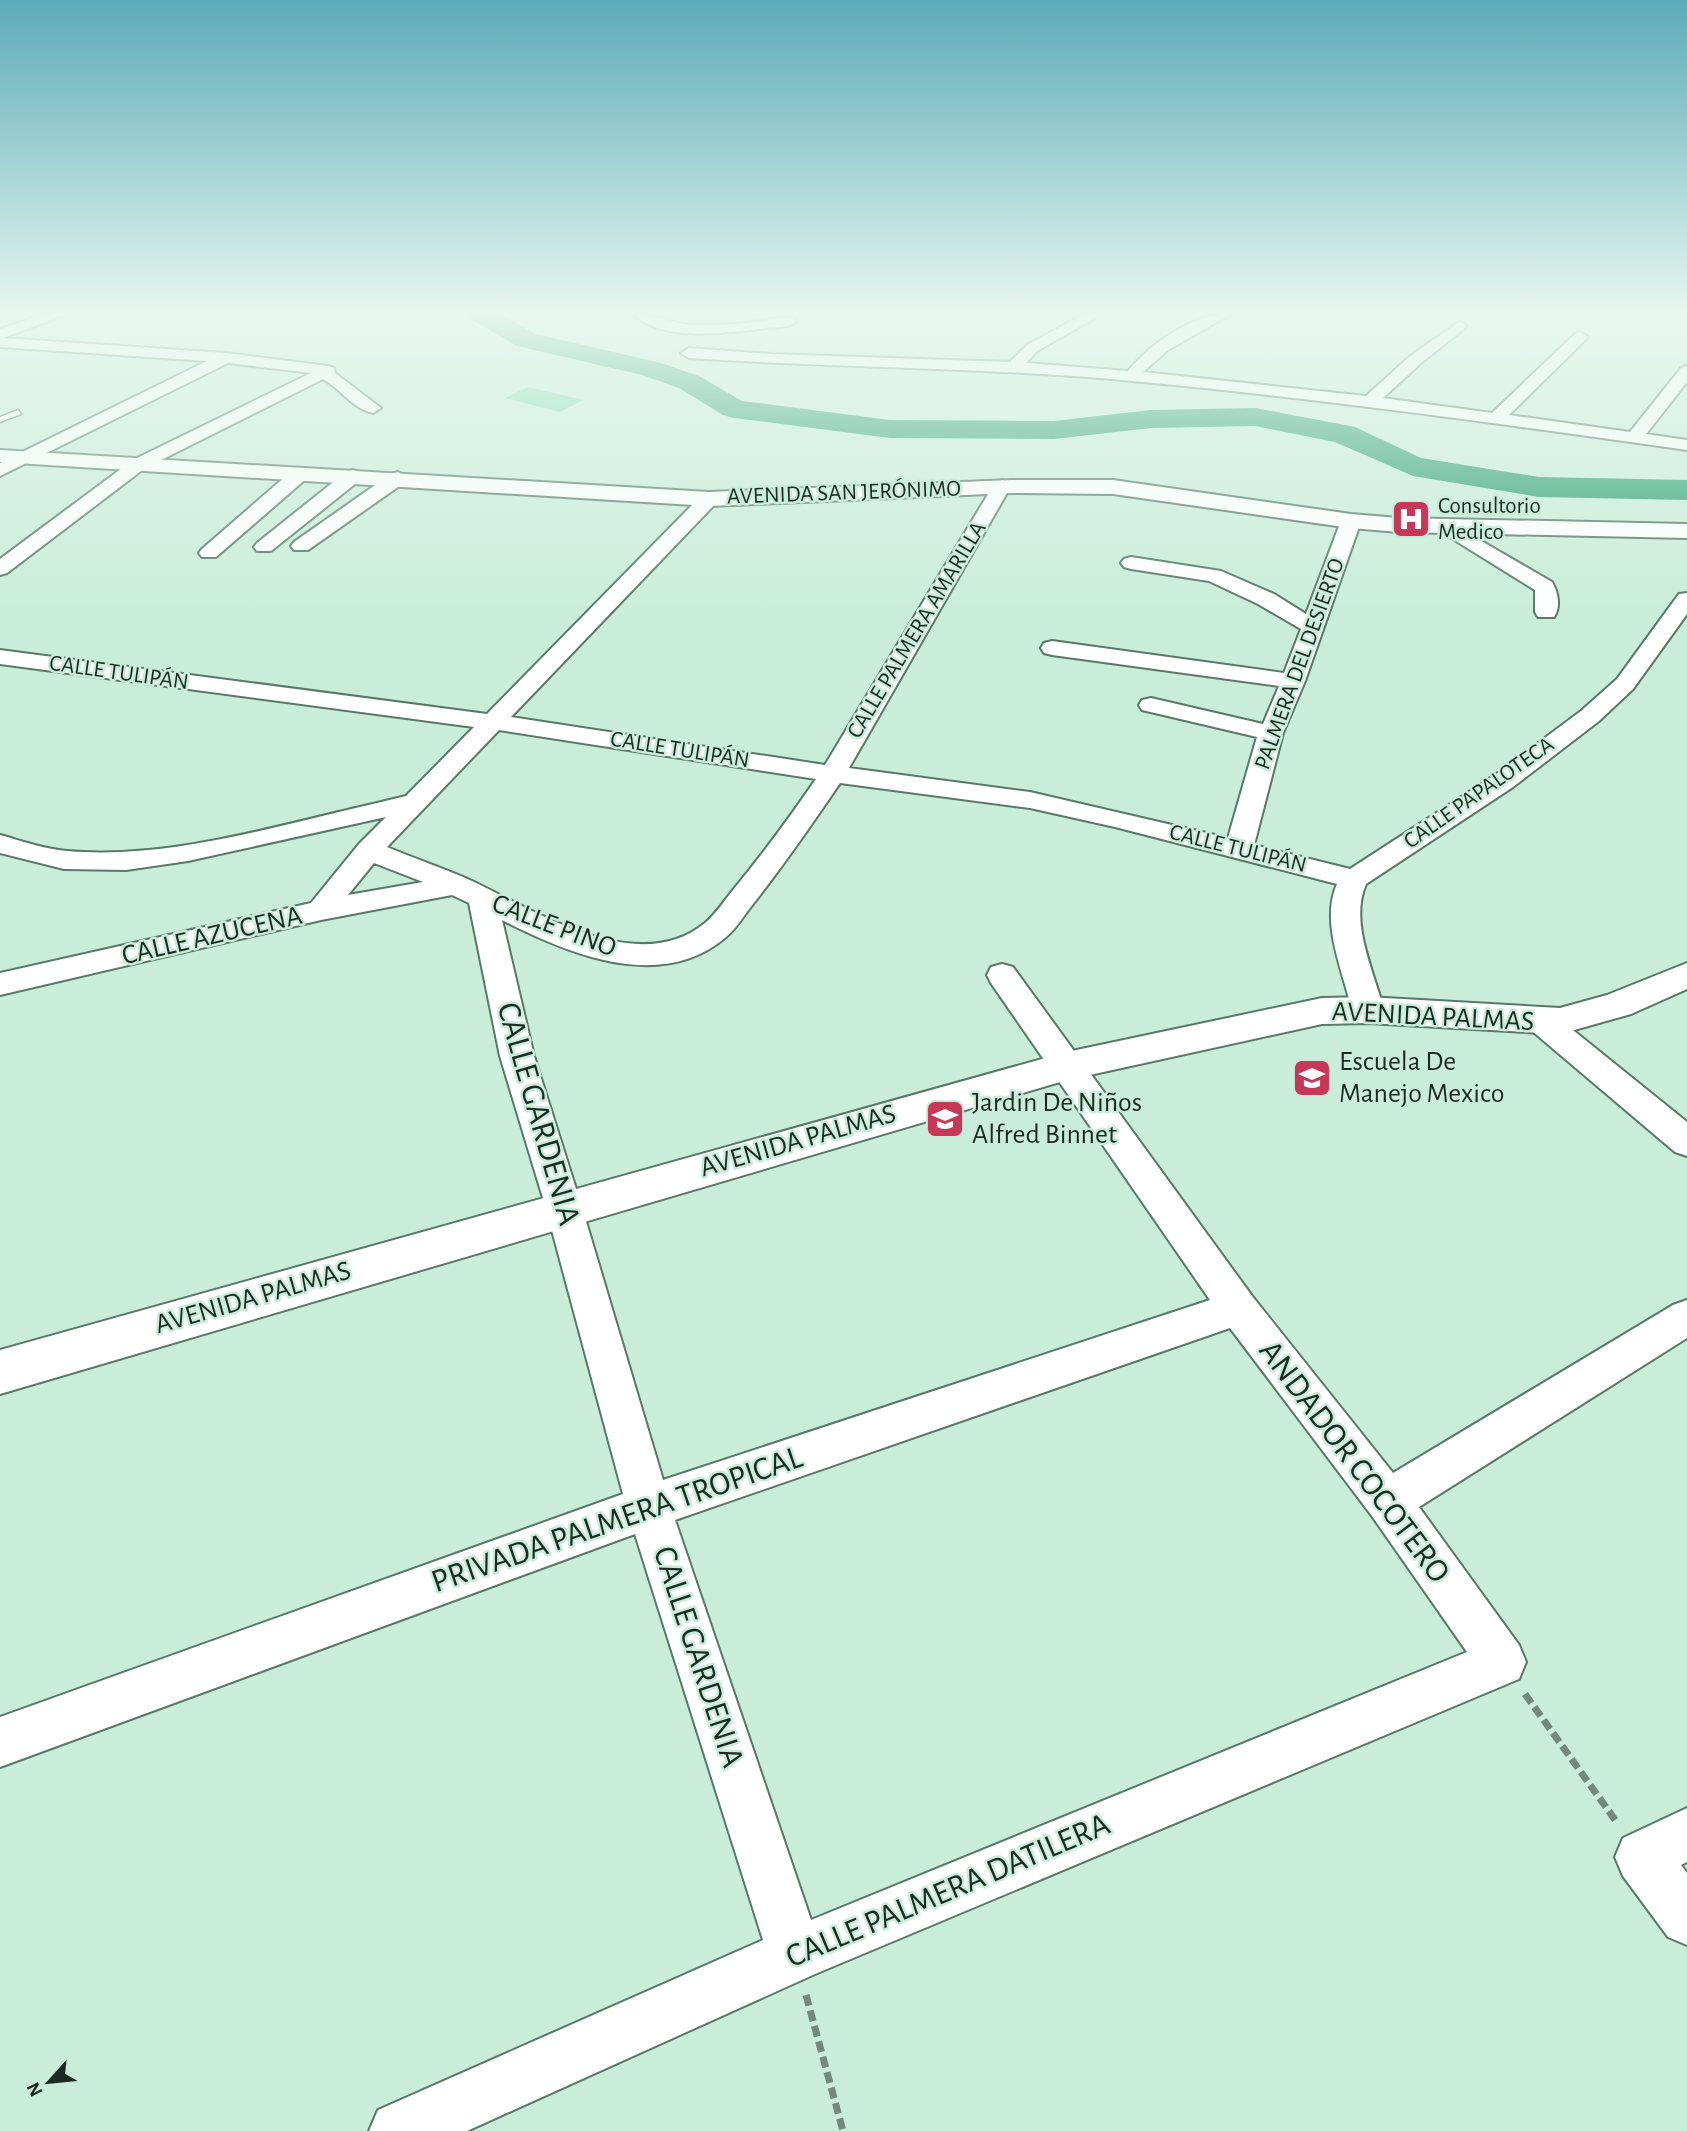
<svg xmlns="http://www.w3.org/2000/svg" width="1687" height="2131" font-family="'Alegreya Sans',sans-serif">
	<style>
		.green { fill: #82d7ae }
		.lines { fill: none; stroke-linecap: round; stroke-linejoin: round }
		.river { fill: #2b9e70; fill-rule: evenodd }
		.lane-casing { stroke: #587868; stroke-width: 3 }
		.street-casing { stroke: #587868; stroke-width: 4 }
		.secondary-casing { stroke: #587868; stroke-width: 4 }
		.path { stroke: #718a7d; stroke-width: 7; stroke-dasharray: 11 5; stroke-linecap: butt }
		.lane { fill: #fff; fill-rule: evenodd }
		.street { fill: #fff; fill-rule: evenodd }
		.secondary { fill: #fff; fill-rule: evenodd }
		.labels { text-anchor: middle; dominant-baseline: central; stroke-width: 5; stroke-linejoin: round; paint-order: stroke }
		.far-street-label { font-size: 23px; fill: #1c2a23; stroke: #caeddb }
		.far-poi-label { font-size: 23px; fill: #1c2a23; stroke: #caeddb; text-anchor: start }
		.street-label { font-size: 28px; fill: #1c2a23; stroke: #caeddb }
		.poi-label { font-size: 28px; fill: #1c2a23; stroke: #caeddb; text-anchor: start }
		.near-street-label { font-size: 33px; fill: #1c2a23; stroke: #caeddb }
	</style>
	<rect width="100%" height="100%" fill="#caeddb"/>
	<!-- green -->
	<path class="green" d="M 528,387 L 583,400 L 560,412 L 505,398 Z"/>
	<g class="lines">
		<!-- river -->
		<path class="river" d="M 465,313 L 498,313 L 536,334 L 661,363 L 699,376 L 742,401 L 890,420 L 1054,421 L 1151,410 L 1255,408 L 1355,427 L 1421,458 L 1539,477 L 1687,480 L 1687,500 L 1539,497 L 1413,476 L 1335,442 L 1255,426 L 1151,428 L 1054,439 L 890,438 L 734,418 L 723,415 L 679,388 L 642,375 L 517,346 L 469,318 Z"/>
		<!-- lane casing -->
		<g class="lane-casing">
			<path id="lane" d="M 383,313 L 394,313 L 396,315 L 393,317 Z
				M 18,410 L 21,414 L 0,422 L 0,417 Z"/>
		</g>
		<!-- street casing -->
		<g class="street-casing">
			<path id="street" d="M 48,313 L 70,313 L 3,338 L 226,353 L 328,366 L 334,368 L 335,373 L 381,408 L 373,413 C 352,408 342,390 323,379 L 145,468 L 7,573 L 0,575 L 0,559 L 133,460 L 311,373 L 228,363 L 0,476 L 0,463 L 207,361 L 0,347 L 0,329 Z
				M 632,313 C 653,313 670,323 691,325 C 724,327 757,321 790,317 L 797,321 C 790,328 776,327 766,328 C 728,333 662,343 632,313 Z
				M 1086,313 L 1104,313 L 1037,351 L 1026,363 L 1128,371 C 1151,342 1196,313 1233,313 L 1168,350 L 1143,372 L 1366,396 L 1409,357 L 1459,322 L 1464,323 L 1466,326 L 1464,329 L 1421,363 L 1383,398 L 1492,413 L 1575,334 L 1580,332 L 1588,337 L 1585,340 L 1509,415 L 1630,432 L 1681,368 L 1687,366 L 1687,382 L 1646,434 L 1687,440 L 1687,450 C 1502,424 1318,398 1132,381 C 985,367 836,368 689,358 L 681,353 L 689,348 L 771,354 L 1010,362 L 1027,345 Z
				M 300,468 L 309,474 L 307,478 L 216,557 L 202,557 L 199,553 L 202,549 L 293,470 Z
				M 353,470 L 360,472 L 362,476 L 360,480 L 271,551 L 257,551 L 254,547 L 257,543 L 346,472 Z
				M 398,472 L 407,478 L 405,482 L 308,550 L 294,550 L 291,546 L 294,542 L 391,474 Z
				M 1002,480 L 1011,486 L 849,768 L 1030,792 L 1228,838 L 1257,737 L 1142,710 L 1139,705 L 1142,700 L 1151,698 L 1263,724 L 1279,686 L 1052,655 L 1044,653 L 1041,648 L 1044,643 L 1052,641 L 1284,673 L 1301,629 L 1258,604 L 1209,581 L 1131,569 L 1124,567 L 1121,563 L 1124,559 L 1131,557 L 1221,571 L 1274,594 L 1306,614 L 1341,521 L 1351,515 L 1361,521 L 1305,681 L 1283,733 L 1254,845 L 1350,869 L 1495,775 L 1581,711 L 1617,679 L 1679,594 L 1687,593 L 1687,614 L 1633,689 L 1599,721 L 1513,787 L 1366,884 C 1349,922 1374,972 1384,1010 L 1379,1018 L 1368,1021 L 1357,1018 L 1352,1010 C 1343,971 1320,922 1337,884 L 1115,827 L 1030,808 L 840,783 C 812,824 784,865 753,904 C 744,915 737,928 726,937 C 661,993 568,954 502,920 L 534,1056 L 582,1208 L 663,1480 L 1210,1300 L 991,983 L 987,975 L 991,967 L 1002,964 L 1013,967 L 1252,1296 L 1393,1473 L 1673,1305 L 1687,1300 L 1687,1338 L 1419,1507 L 1519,1645 L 1526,1662 L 1519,1679 L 815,1974 L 467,2131 L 369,2131 L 378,2110 L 763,1940 L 635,1534 L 0,1767 L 0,1717 L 623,1494 L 546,1208 L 500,1056 L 469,903 L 452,895 L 321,920 L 0,995 L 0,973 L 311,903 L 359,844 L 386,817 L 188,861 L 126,870 L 64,869 L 0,853 L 0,835 C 22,841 44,849 67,851 C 169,860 279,825 377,803 L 406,796 L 474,727 L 0,664 L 0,650 L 487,714 L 702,495 L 716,495 L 719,499 L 716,503 L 511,717 L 825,765 L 993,486 ZM 499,730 L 816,779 C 790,817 762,855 733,890 C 724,901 716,914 705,923 C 638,978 537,912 472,881 C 444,868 415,859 387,847 ZM 374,863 L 423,882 L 348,895 ZM 1230,1328 L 1372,1516 L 1467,1652 L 811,1920 L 675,1520 Z
				M 1447,521 L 1552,582 C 1558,592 1561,607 1554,617 L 1538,617 L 1535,612 L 1535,590 L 1440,531 L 1437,527 L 1440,523 Z
				M 1542,1010 L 1553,1014 L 1687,1122 L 1687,1156 L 1675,1152 L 1531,1030 L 1526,1022 L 1531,1014 Z
				M 1687,1808 L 1687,1862 L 1681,1865 L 1687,1873 L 1687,1945 L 1668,1937 L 1623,1876 L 1615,1857 L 1623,1838 Z"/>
		</g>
		<!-- secondary casing -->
		<g class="secondary-casing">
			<path id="secondary" d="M 0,450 L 709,492 L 1012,480 L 1113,480 L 1351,514 L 1399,518 L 1687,524 L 1687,538 L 1399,532 L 1351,528 L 1113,494 L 1012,493 L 709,506 L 0,462 Z
				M 1687,963 L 1687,989 L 1631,1014 L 1560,1034 L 1368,1023 L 1322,1024 L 1067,1080 L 0,1394 L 0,1350 L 1067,1052 L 1322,998 L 1368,997 L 1560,1008 L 1607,995 Z"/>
		</g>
		<!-- path -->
		<path class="path" d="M 1525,1694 L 1618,1824
			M 806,1995 L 843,2131"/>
		<!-- lane -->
		<use href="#lane" class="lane"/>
		<!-- street -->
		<use href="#street" class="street"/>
		<!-- secondary -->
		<use href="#secondary" class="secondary"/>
	</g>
	<!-- sky -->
	<linearGradient id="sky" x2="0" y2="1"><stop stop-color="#5cabb8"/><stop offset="0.51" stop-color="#e7f7ef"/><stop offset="1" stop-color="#e7f7ef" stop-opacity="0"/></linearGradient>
	<rect width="1687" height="612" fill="url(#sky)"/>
	<!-- icons -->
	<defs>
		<g id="hospital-square" transform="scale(2.0125)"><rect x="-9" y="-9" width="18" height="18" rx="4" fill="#c73758" stroke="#caeddb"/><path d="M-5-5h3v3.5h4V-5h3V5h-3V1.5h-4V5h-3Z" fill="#fff"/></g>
		<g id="school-square" transform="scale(2.0125)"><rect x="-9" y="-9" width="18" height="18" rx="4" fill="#c73758" stroke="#caeddb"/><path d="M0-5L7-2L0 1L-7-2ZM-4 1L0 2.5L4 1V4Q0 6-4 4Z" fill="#fff"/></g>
	</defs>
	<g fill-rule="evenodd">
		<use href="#hospital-square" x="1411" y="519"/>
		<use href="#school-square" x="1312" y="1078"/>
		<use href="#school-square" x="945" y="1119"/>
	</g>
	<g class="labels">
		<!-- far-street labels -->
		<g class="far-street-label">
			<text transform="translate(844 493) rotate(-2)">AVENIDA SAN JERÓNIMO</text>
			<text transform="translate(917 630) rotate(-59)">CALLE PALMERA AMARILLA</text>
			<text transform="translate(1300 664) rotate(-70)">PALMERA DEL DESIERTO</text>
			<text transform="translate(119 673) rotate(8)">CALLE TULIPÁN</text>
			<text transform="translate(680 750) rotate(9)">CALLE TULIPÁN</text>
			<text transform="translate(1479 793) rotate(-35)">CALLE PAPALOTECA</text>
			<text transform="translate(1238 849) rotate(14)">CALLE TULIPÁN</text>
		</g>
		<!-- far-poi labels -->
		<g class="far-poi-label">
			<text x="1438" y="506">Consultorio<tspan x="1438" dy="26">Medico</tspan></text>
		</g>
		<!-- street labels -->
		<g class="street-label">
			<text transform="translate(554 926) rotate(21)">CALLE PINO</text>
			<text transform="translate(212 936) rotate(-13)">CALLE AZUCENA</text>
			<text transform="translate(1433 1017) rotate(3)">AVENIDA PALMAS</text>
			<text transform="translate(798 1141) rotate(-16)">AVENIDA PALMAS</text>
			<text transform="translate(253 1298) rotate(-16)">AVENIDA PALMAS</text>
		</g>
		<!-- poi labels -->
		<g class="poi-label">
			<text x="1339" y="1062">Escuela De<tspan x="1339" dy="32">Manejo Mexico</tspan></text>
			<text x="972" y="1103">Jardin De Niños<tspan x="972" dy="32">Alfred Binnet</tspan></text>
		</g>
		<!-- near-street labels -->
		<g class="near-street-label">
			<text transform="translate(538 1114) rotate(74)">CALLE GARDENIA</text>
			<text transform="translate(1354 1462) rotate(53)">ANDADOR COCOTERO</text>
			<text transform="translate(617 1520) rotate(-19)">PRIVADA PALMERA TROPICAL</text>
			<text transform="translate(698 1657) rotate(72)">CALLE GARDENIA</text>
			<text transform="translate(948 1891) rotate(-23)">CALLE PALMERA DATILERA</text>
		</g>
	</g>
	<!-- north arrow -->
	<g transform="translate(49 2082) rotate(243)" stroke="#caeddb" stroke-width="5" paint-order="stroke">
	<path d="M0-5L12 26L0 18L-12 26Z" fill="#1c2a23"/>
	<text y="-10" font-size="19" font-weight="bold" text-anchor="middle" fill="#1c2a23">N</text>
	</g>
</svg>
